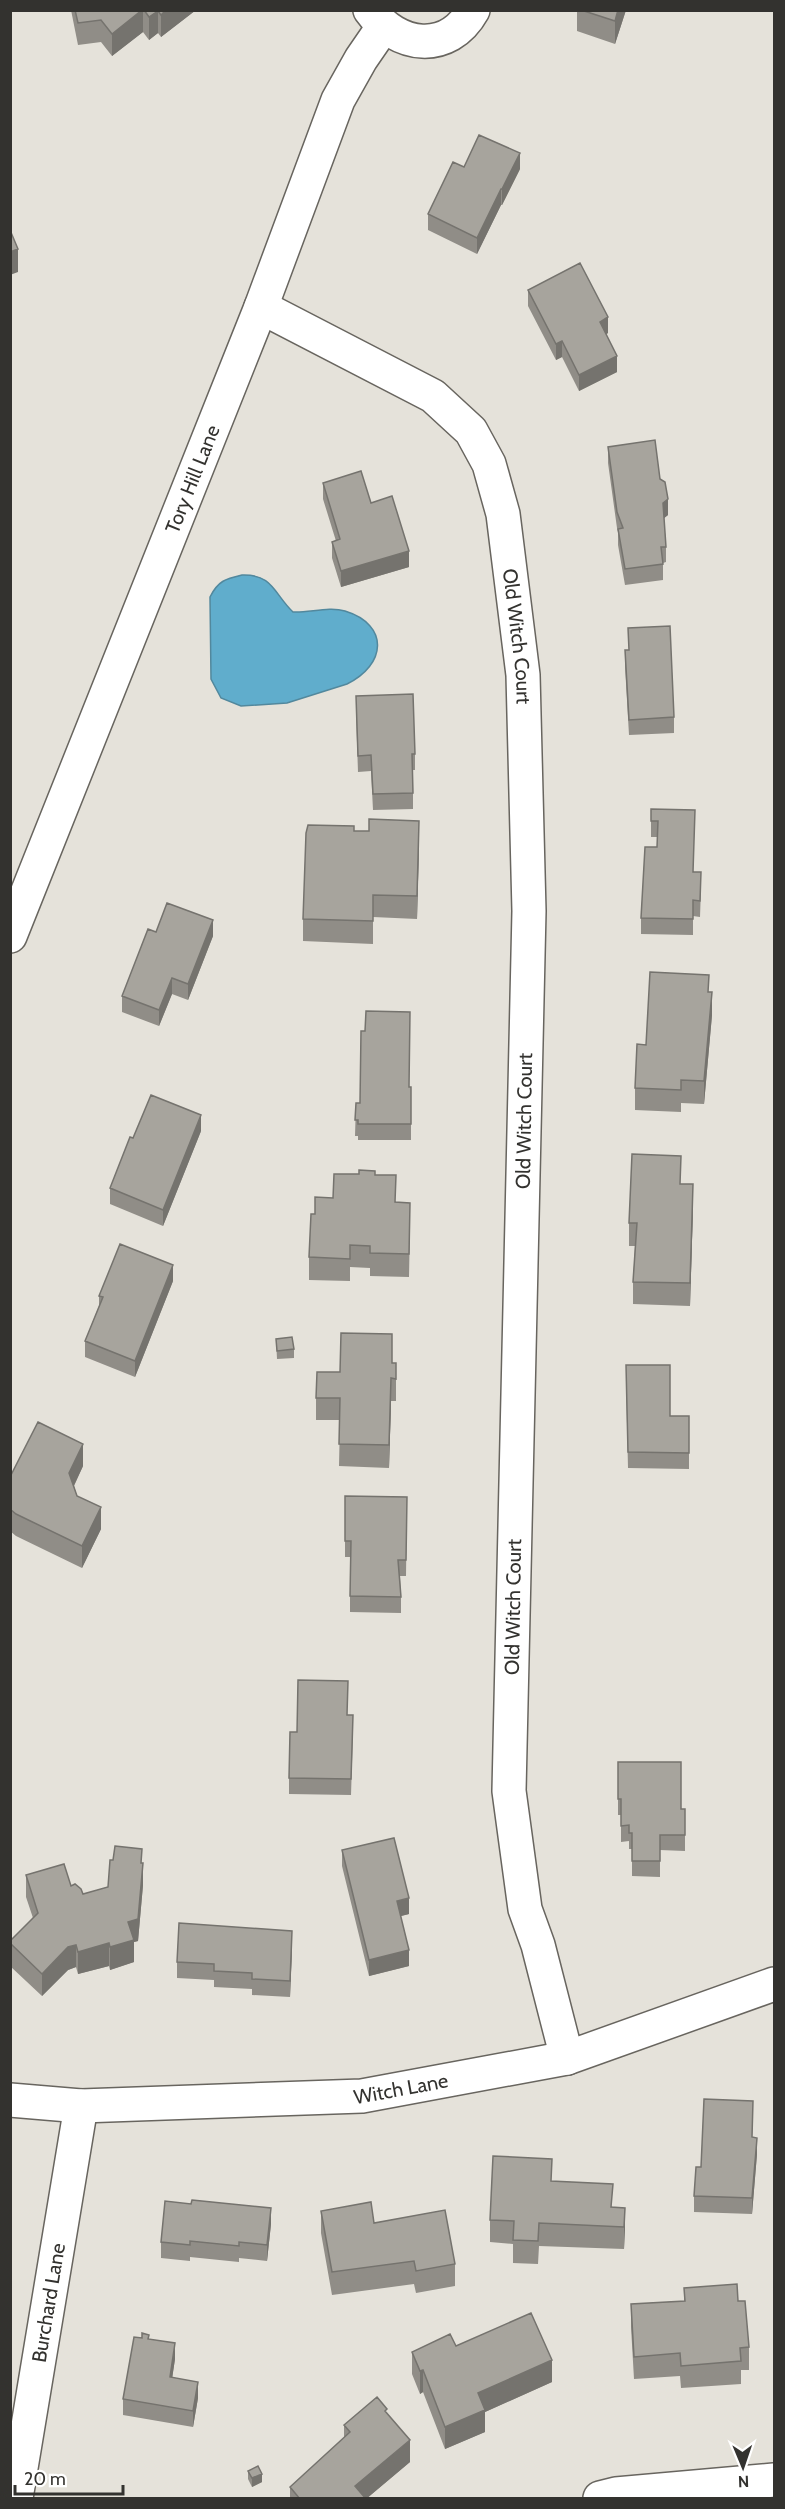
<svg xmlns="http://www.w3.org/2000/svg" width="785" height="2509" font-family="Cabin,sans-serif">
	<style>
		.water { fill: #60adcc; stroke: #52889d; stroke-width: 1.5 }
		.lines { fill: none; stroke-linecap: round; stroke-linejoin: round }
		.minor-casing { stroke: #68655f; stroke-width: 36 }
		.minor { stroke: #fff; stroke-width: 33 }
		.wall { fill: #908d87 }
		.shaded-wall { fill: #75736e }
		.building { fill: #a7a49d; stroke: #75736e; stroke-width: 1.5 }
		.labels { text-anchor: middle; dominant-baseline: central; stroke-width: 4.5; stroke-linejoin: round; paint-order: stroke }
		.street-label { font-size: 20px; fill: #33322f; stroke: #fff }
	</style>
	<rect width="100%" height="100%" fill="#e5e2da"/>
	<!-- water -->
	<path class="water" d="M 242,575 C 273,574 274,594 293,612 C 309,613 329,606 345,611 C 390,625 386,665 347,684 L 287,703 L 241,706 L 221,698 L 211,679 L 210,597 C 218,581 225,579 242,575 Z"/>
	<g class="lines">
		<!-- minor casing -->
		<g class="minor-casing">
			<g id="minor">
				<path d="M 370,10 C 397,48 448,55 473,10"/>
				<path id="s1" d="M 261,307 L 433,396 L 471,431 L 489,464 L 503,514 L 523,675 L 529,911 L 509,1791 L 525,1909 L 538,1945 L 567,2058"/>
				<path id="s2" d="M 10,936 L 261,307 L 338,100 L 361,59 L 383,27"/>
				<path id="s3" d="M 10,2100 L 81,2106 L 362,2096 L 567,2058 L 774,1984"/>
				<path id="s4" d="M 16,2498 L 81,2106"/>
				<path d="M 600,2498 L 616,2494 L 774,2480"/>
			</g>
		</g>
		<!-- minor -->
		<use href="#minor" class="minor"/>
	</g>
	<!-- wall -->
	<path class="wall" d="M 71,10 L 196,10 L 161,37 L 158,33 L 149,40 L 143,32 L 112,56 L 101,42 L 78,45 Z
		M 577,10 L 626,10 L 615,44 L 577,31 Z
		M 520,169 L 502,205 L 501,205 L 477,254 L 428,230 L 428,214 Z
		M 528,290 L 608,333 L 606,334 L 617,372 L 579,391 L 562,357 L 556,360 L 528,306 Z
		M 608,447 L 660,479 L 668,515 L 664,518 L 666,547 L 666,562 L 663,563 L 663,580 L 625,585 L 618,545 L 618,532 L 617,528 L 608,463 Z
		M 323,483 L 371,503 L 409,567 L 341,587 L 332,558 L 332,542 L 336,541 L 323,499 Z
		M 628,628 L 674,717 L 674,733 L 629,735 L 625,666 L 625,650 L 629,650 Z
		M 356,712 L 415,754 L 415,770 L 413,770 L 413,809 L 373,810 L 371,771 L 358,772 Z
		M 651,809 L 694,872 L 701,888 L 700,917 L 693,916 L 693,935 L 641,934 L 641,918 L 657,847 L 657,837 L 651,837 Z
		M 354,831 L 419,844 L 417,919 L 373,917 L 373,944 L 303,941 L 303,919 Z
		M 156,932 L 213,936 L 188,1000 L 172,994 L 159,1026 L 122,1012 L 122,996 Z
		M 709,992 L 712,1015 L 704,1104 L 681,1103 L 681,1112 L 635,1110 L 635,1088 L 646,1045 Z
		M 409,1087 L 411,1087 L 411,1140 L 358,1140 L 358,1136 L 355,1136 L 356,1103 L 360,1103 Z
		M 201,1131 L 163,1226 L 110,1204 L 110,1188 Z
		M 375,1175 L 396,1202 L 410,1225 L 409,1277 L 370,1276 L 370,1268 L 350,1267 L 350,1281 L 309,1280 L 309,1257 L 315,1214 L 333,1198 Z
		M 693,1207 L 690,1306 L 633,1304 L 633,1282 L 635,1246 L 629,1246 L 629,1223 Z
		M 173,1281 L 135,1377 L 85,1357 L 85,1341 L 99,1306 L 99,1296 Z
		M 276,1339 L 294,1349 L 294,1358 L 277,1359 Z
		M 392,1363 L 396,1363 L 396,1401 L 391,1401 L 389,1468 L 339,1466 L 340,1420 L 316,1420 L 316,1398 L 340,1372 Z
		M 626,1381 L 670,1416 L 689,1416 L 689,1469 L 628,1468 Z
		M 83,1466 L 74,1486 L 77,1496 L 101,1529 L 82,1568 L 16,1536 L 10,1531 L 10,1477 Z
		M 345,1496 L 407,1497 L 406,1576 L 400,1576 L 401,1597 L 401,1613 L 350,1612 L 350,1557 L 345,1557 Z
		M 348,1715 L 353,1731 L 351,1795 L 289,1794 L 289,1778 L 297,1732 Z
		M 618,1762 L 681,1809 L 685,1809 L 685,1851 L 660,1850 L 660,1877 L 632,1876 L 632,1849 L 629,1849 L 629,1841 L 621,1842 L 621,1815 L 618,1815 Z
		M 342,1850 L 409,1914 L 401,1916 L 409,1966 L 369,1976 L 342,1866 Z
		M 142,1863 L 143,1885 L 138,1941 L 134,1942 L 134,1962 L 110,1970 L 109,1966 L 78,1974 L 76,1967 L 68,1970 L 42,1996 L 10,1966 L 10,1941 L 33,1918 L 26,1897 L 26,1875 L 71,1886 L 83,1894 L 108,1887 Z
		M 292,1947 L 290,1997 L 252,1995 L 252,1989 L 214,1987 L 214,1980 L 177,1978 L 177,1962 Z
		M 753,2117 L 752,2137 L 757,2154 L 752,2214 L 694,2212 L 694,2196 L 701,2167 Z
		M 552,2181 L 613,2207 L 625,2208 L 624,2249 L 539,2246 L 538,2264 L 513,2263 L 513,2244 L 490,2242 L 490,2220 Z
		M 321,2211 L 374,2223 L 455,2264 L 455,2286 L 416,2293 L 414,2284 L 332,2295 L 321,2233 Z
		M 271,2224 L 267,2261 L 239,2258 L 239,2262 L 190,2257 L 190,2261 L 161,2258 L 161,2242 Z
		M 684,2288 L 738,2301 L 749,2347 L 749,2370 L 741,2370 L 741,2384 L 681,2388 L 680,2376 L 634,2379 L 631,2327 L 631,2304 L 684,2301 Z
		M 149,2339 L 175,2359 L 172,2378 L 198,2398 L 193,2427 L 123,2415 L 123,2399 Z
		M 456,2346 L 552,2382 L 485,2412 L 485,2432 L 445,2449 L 423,2392 L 420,2394 L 412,2374 L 412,2352 Z
		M 344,2425 L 410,2462 L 366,2499 L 290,2499 L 290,2487 L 344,2438 Z
		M 248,2471 L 262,2482 L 252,2487 L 248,2479 Z"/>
	<!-- shaded-wall -->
	<path class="shaded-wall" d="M 142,10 L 143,10 L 143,32 L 112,56 L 112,34 Z
		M 166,10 L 196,10 L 161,37 L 161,15 Z
		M 618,10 L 626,10 L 615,44 L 615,21 Z
		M 158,11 L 158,33 L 149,40 L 149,17 Z
		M 520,153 L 520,169 L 502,205 L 502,189 Z
		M 501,189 L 501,205 L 477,254 L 477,238 Z
		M 18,249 L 18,272 L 10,275 L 10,252 Z
		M 608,317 L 608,333 L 600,338 L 600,322 Z
		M 562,341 L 562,357 L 556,360 L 556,344 Z
		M 617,356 L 617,372 L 579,391 L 579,375 Z
		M 668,499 L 668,515 L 663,519 L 663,503 Z
		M 409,551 L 409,567 L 341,587 L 341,571 Z
		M 419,821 L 419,844 L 417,919 L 417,896 Z
		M 213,920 L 213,936 L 188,1000 L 188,984 Z
		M 172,978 L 172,994 L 159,1026 L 159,1010 Z
		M 712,992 L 712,1015 L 704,1104 L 704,1081 Z
		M 201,1115 L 201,1131 L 163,1226 L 163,1210 Z
		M 693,1184 L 693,1207 L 690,1306 L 690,1283 Z
		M 173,1265 L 173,1281 L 135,1377 L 135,1361 Z
		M 391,1378 L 391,1401 L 389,1468 L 389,1445 Z
		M 83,1444 L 83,1466 L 69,1496 L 69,1473 Z
		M 101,1507 L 101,1529 L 82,1568 L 82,1546 Z
		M 143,1863 L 143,1885 L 138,1941 L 134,1942 L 134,1962 L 110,1970 L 110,1947 L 128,1922 Z
		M 409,1898 L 409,1914 L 397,1917 L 397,1901 Z
		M 292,1931 L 292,1947 L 290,1997 L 290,1981 Z
		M 109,1943 L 109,1966 L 78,1974 L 78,1952 Z
		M 76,1945 L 76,1967 L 68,1970 L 42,1996 L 42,1974 L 68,1947 Z
		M 409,1950 L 409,1966 L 369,1976 L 369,1960 Z
		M 757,2138 L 757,2154 L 752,2214 L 752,2198 Z
		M 271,2208 L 271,2224 L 267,2261 L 267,2245 Z
		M 625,2208 L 625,2230 L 624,2249 L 624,2227 Z
		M 175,2343 L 175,2359 L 170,2393 L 170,2377 Z
		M 552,2360 L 552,2382 L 485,2412 L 485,2432 L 445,2449 L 445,2427 L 478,2393 Z
		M 423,2370 L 423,2392 L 420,2394 L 420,2371 Z
		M 198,2382 L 198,2398 L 193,2427 L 193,2411 Z
		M 410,2440 L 410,2462 L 366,2499 L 355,2486 Z
		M 262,2474 L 262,2482 L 252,2487 L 252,2478 Z"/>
	<!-- building -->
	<path class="building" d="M 75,10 L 142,10 L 112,34 L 101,20 L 78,23 Z
		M 144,10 L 166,10 L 161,15 L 158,11 L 149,17 Z
		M 581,10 L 618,10 L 615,21 Z
		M 479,135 L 520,153 L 502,189 L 501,189 L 477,238 L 428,214 L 453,162 L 464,167 Z
		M 10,230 L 18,249 L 10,252 Z
		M 580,263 L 608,317 L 600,322 L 617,356 L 579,375 L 562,341 L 556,344 L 528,290 Z
		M 655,440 L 660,479 L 665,482 L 668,499 L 663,503 L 666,547 L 661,547 L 663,564 L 625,569 L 618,529 L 623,528 L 617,512 L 608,447 Z
		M 361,471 L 371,503 L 392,496 L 409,551 L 341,571 L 332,542 L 340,539 L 323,483 Z
		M 670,626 L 674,717 L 629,720 L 625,650 L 629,650 L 628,628 Z
		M 413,694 L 415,754 L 412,754 L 413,793 L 373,794 L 371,755 L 358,756 L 356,696 Z
		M 651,809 L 695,810 L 693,872 L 701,872 L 700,901 L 693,900 L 693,919 L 641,918 L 645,847 L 657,847 L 658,821 L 651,821 Z
		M 369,819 L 419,821 L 417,896 L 373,895 L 373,921 L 303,919 L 306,833 L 308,825 L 354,826 L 354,831 L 369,831 Z
		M 167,903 L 213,920 L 188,984 L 172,978 L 159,1010 L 122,996 L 148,929 L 156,932 Z
		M 650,972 L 709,975 L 708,992 L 712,992 L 704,1081 L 681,1080 L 681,1090 L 635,1088 L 637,1044 L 646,1045 Z
		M 366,1011 L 410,1012 L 409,1087 L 411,1087 L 411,1124 L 358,1124 L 358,1120 L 355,1120 L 356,1103 L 360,1103 L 361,1031 L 365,1031 Z
		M 151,1095 L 201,1115 L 163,1210 L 110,1188 L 130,1137 L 133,1138 Z
		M 632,1154 L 681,1156 L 680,1184 L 693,1184 L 690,1283 L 633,1282 L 637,1223 L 629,1223 Z
		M 359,1170 L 375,1171 L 375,1175 L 396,1175 L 395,1202 L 410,1203 L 409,1254 L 370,1253 L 370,1246 L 350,1245 L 350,1259 L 309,1257 L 311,1214 L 315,1214 L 315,1197 L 333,1198 L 334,1174 L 359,1174 Z
		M 120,1244 L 173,1265 L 135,1361 L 85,1341 L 103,1297 L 99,1296 Z
		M 341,1333 L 392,1334 L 392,1363 L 396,1363 L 396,1379 L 391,1378 L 389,1445 L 339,1444 L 340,1398 L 316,1398 L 317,1372 L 340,1372 Z
		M 292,1337 L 294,1349 L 277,1351 L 276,1339 Z
		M 626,1365 L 670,1365 L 670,1416 L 689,1416 L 689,1453 L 628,1452 Z
		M 38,1422 L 83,1444 L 69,1473 L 77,1496 L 101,1507 L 82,1546 L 16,1514 L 10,1509 L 10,1477 Z
		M 345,1496 L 407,1497 L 406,1560 L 398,1560 L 401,1597 L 350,1596 L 351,1541 L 345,1541 Z
		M 298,1680 L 348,1681 L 347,1715 L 353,1715 L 351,1779 L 289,1778 L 290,1732 L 297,1732 Z
		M 618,1762 L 681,1762 L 681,1809 L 685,1809 L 685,1835 L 660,1835 L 660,1861 L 632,1861 L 632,1833 L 629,1833 L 629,1825 L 621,1826 L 621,1799 L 618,1799 Z
		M 394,1838 L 409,1898 L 397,1901 L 409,1950 L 369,1960 L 342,1850 Z
		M 115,1846 L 142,1849 L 141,1863 L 143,1863 L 138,1919 L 128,1922 L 134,1940 L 110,1947 L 109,1943 L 78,1952 L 76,1945 L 68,1947 L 42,1974 L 10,1943 L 10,1941 L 38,1913 L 26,1875 L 64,1864 L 71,1886 L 75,1884 L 81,1889 L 83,1894 L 108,1887 L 110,1860 L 113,1860 Z
		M 179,1923 L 292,1931 L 290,1981 L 252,1979 L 252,1973 L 214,1971 L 214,1964 L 177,1962 Z
		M 704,2099 L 753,2101 L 752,2137 L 757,2138 L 752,2198 L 694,2196 L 696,2167 L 701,2167 Z
		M 493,2156 L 552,2159 L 551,2181 L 613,2184 L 611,2207 L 625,2208 L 624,2227 L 539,2223 L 538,2241 L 513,2240 L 514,2221 L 490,2220 Z
		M 192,2200 L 271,2208 L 267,2245 L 239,2242 L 239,2246 L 190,2241 L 190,2245 L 161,2242 L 165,2201 L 191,2204 Z
		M 371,2202 L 374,2223 L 445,2210 L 455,2264 L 416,2271 L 414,2261 L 332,2272 L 321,2211 Z
		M 737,2284 L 738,2301 L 745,2301 L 749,2347 L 740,2348 L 741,2361 L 681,2366 L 680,2353 L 634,2357 L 631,2304 L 685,2301 L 684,2288 Z
		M 531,2313 L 552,2360 L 478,2393 L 485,2410 L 445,2427 L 423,2370 L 420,2371 L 412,2352 L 450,2334 L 456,2346 Z
		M 142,2333 L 149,2335 L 148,2339 L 175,2343 L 170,2377 L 198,2382 L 193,2411 L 123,2399 L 134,2337 L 142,2338 Z
		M 377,2397 L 387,2409 L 385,2411 L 410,2440 L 355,2486 L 366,2499 L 300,2499 L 290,2487 L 350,2432 L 344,2425 Z
		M 258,2466 L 262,2474 L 252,2478 L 248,2471 Z"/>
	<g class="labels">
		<!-- street labels -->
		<g class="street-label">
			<text stroke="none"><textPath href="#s2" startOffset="492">Tory Hill Lane</textPath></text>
			<text stroke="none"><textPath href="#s1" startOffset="458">Old Witch Court</textPath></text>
			<text transform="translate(524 1121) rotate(-89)">Old Witch Court</text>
			<text transform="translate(513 1607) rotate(-89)">Old Witch Court</text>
			<text stroke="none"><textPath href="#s3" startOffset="392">Witch Lane</textPath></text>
			<text stroke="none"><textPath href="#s4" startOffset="198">Burchard Lane</textPath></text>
		</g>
	</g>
	<!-- border -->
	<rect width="785" height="2509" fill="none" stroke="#33322f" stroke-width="24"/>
	<!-- north arrow -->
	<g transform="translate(743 2467) rotate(178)" stroke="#ffffff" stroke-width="4.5" paint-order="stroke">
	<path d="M0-4.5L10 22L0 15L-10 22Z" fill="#33322f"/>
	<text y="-9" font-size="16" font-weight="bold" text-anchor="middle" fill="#33322f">N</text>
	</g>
	<!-- scale -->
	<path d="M15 2485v9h108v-9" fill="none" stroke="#33322f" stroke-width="3"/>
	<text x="24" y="2485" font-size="18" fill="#33322f" stroke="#ffffff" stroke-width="4.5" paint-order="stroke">20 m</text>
</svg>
